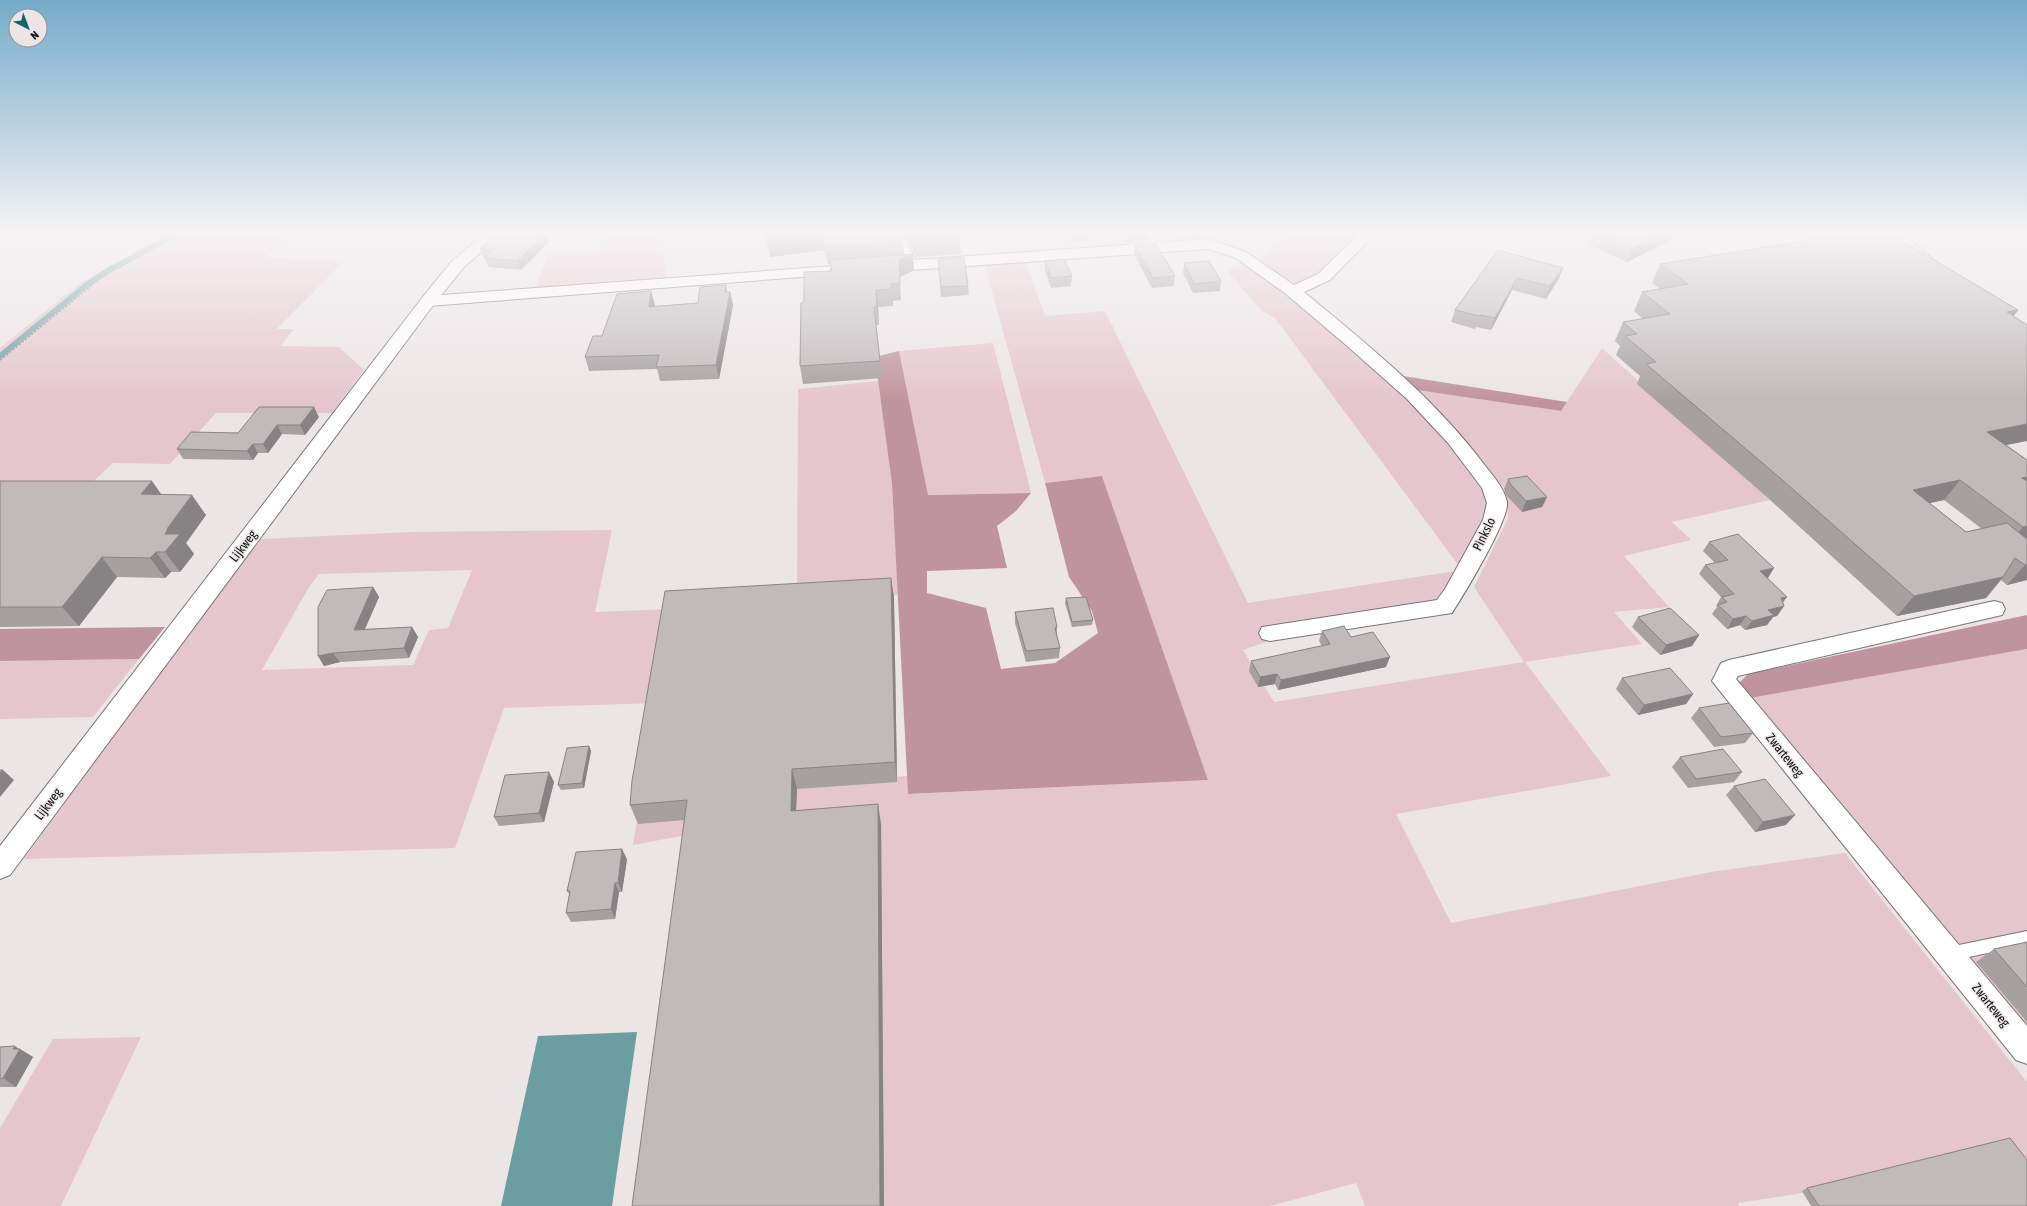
<svg xmlns="http://www.w3.org/2000/svg" width="2027" height="1206" font-family="'Asap Condensed',sans-serif">
	<style>
		.green { fill: #e5c6cc; fill-rule: evenodd }
		.forest { fill: #c0949e }
		.water { fill: #6b9ea0 }
		.lines { fill: none; stroke-linecap: round; stroke-linejoin: round }
		.stream { stroke: #6b9ea0; stroke-width: 5.5 }
		.service-casing { stroke: #7b7576; stroke-width: 2 }
		.minor-casing { stroke: #7b7576; stroke-width: 2 }
		.tertiary-casing { stroke: #7b7576; stroke-width: 2 }
		.path { stroke: #958f90; stroke-width: 2; stroke-dasharray: 2.5 1.5; stroke-linecap: butt }
		.service { fill: #fff; fill-rule: evenodd }
		.minor { fill: #fff; fill-rule: evenodd }
		.tertiary { fill: #fff; fill-rule: evenodd }
		.wall { fill: #a6a0a1; fill-rule: evenodd }
		.shaded-wall { fill: #878283 }
		.building { fill: #c1babb; stroke: #878283 }
		.labels { text-anchor: middle; dominant-baseline: central; stroke-width: 3; stroke-linejoin: round; paint-order: stroke }
		.street-label { font-size: 13px; fill: #161314; stroke: #ece5e6 }
	</style>
	<rect width="100%" height="100%" fill="#ece5e6"/>
	<!-- green -->
	<path class="green" d="M 170,233 L 295,233 L 266,257 L 343,262 L 277,329 L 294,329 L 280,346 L 339,347 L 364,370 L 332,413 L 216,413 L 170,464 L 113,463 L 83,491 L 0,491 L 0,348 L 80,283 Z
		M 611,233 L 661,233 L 666,281 L 535,290 L 548,254 L 605,248 Z
		M 1171,233 L 1208,233 L 1211,237 L 1208,243 L 1177,243 Z
		M 1288,233 L 1361,233 L 1326,270 L 1311,282 L 1295,283 L 1257,262 Z
		M 1025,261 L 1045,316 L 1105,311 L 1248,603 L 1462,570 L 1275,318 L 1262,311 L 1227,271 L 1245,264 L 1260,273 L 1348,341 L 1421,406 L 1480,479 L 1493,504 L 1480,538 L 1445,600 L 1425,615 L 1277,638 L 1243,650 L 1274,702 L 1524,662 L 1474,587 L 1508,518 L 1507,491 L 1417,390 L 1561,411 L 1602,348 L 1770,500 L 1672,522 L 1691,540 L 1624,556 L 1669,607 L 1614,612 L 1642,644 L 1525,662 L 1611,776 L 1396,814 L 1451,923 L 1711,872 L 1845,853 L 2027,1082 L 2027,1169 L 2007,1143 L 1797,1194 L 1738,1203 L 1739,1206 L 1365,1206 L 1356,1183 L 1270,1206 L 869,1206 L 872,819 L 697,833 L 633,845 L 641,796 L 907,776 L 908,794 L 1208,780 L 1102,476 L 1045,483 L 985,266 Z
		M 993,343 L 1031,493 L 928,495 L 899,351 Z
		M 879,381 L 892,484 L 898,595 L 797,601 L 798,389 Z
		M 612,530 L 595,612 L 672,609 L 656,703 L 504,708 L 455,848 L 24,859 L 185,638 L 261,539 L 412,532 ZM 472,570 L 448,628 L 429,630 L 413,665 L 262,670 L 309,587 L 319,574 Z
		M 2027,649 L 2027,1033 L 1750,698 Z
		M 139,659 L 93,717 L 0,719 L 0,661 Z
		M 141,1037 L 61,1206 L 0,1206 L 0,1128 L 53,1039 Z"/>
	<!-- forest -->
	<path class="forest" d="M 899,351 L 928,495 L 1031,493 L 1016,511 L 997,526 L 1007,568 L 927,571 L 927,593 L 986,608 L 1001,669 L 1055,663 L 1098,633 L 1092,611 L 1069,577 L 1045,483 L 1102,476 L 1208,780 L 908,794 L 892,484 L 875,357 Z
		M 1403,376 L 1567,402 L 1561,411 L 1417,390 Z
		M 2027,615 L 2027,649 L 1750,698 L 1738,684 L 1748,674 Z
		M 165,627 L 139,659 L 0,661 L 0,629 Z"/>
	<!-- water -->
	<path class="water" d="M 637,1032 L 612,1206 L 501,1206 L 538,1036 Z"/>
	<g class="lines">
		<!-- stream -->
		<path class="stream" d="M 0,356 L 85,286 L 107,271 L 178,233"/>
		<!-- service casing -->
		<g class="service-casing">
			<path id="service" d="M 895,233 L 903,233 L 917,264 L 916,266 L 913,267 L 909,264 Z
				M 2027,931 L 2027,945 L 1949,961 L 1943,959 L 1941,954 L 1943,949 L 1949,947 Z"/>
		</g>
		<!-- minor casing -->
		<g class="minor-casing">
			<path id="minor" d="M 1360,233 L 1376,233 L 1330,280 L 1304,292 C 1368,345 1433,397 1483,463 C 1492,475 1504,487 1507,502 C 1510,519 1463,596 1452,613 L 1270,641 L 1262,639 L 1259,633 L 1262,627 L 1437,600 L 1445,589 L 1483,520 L 1487,503 L 1482,488 L 1448,443 L 1407,399 L 1346,345 L 1286,294 L 1236,258 L 1208,249 L 884,272 L 878,270 L 876,267 L 878,264 L 884,262 L 1209,239 L 1246,252 L 1294,285 L 1318,274 Z
				M 834,266 L 840,268 L 842,271 L 840,274 L 428,306 L 422,304 L 420,301 L 422,298 L 428,296 Z
				M 1994,601 L 2002,603 L 2005,609 L 2002,615 L 1738,676 L 1736,679 L 2027,1026 L 2027,1064 L 2016,1060 L 1712,681 L 1721,663 L 1729,660 Z"/>
		</g>
		<!-- tertiary casing -->
		<g class="tertiary-casing">
			<path id="tertiary" d="M 486,233 L 503,233 L 464,267 L 434,304 L 10,875 L 0,879 L 0,846 L 422,298 L 452,261 Z"/>
		</g>
		<!-- path -->
		<path class="path" d="M 1904,233 L 1936,261
			M 0,360 L 103,276 L 183,233"/>
		<!-- service -->
		<use href="#service" class="service"/>
		<!-- minor -->
		<use href="#minor" class="minor"/>
		<!-- tertiary -->
		<use href="#tertiary" class="tertiary"/>
	</g>
	<!-- wall -->
	<path class="wall" d="M 496,233 L 546,233 L 549,242 L 521,270 L 489,267 L 485,259 L 484,258 L 480,249 Z
		M 764,233 L 900,233 L 903,241 L 904,254 L 914,270 L 900,277 L 901,300 L 893,301 L 893,306 L 878,307 L 879,325 L 876,325 L 882,378 L 803,384 L 800,366 L 804,302 L 830,271 L 830,264 L 828,264 L 824,250 L 770,257 Z
		M 905,233 L 959,233 L 960,237 L 961,254 L 916,257 Z
		M 1067,233 L 1090,233 L 1089,241 L 1070,242 Z
		M 1122,233 L 1149,233 L 1148,241 L 1127,243 Z
		M 1592,233 L 1685,233 L 1627,262 L 1588,244 Z
		M 1135,246 L 1175,276 L 1174,286 L 1152,288 L 1134,255 Z
		M 1498,250 L 1563,268 L 1558,280 L 1546,299 L 1512,290 L 1491,330 L 1476,327 L 1475,329 L 1451,322 L 1455,310 Z
		M 938,259 L 968,286 L 969,295 L 941,297 Z
		M 1045,261 L 1072,276 L 1071,286 L 1051,288 L 1045,270 Z
		M 1184,263 L 1221,281 L 1220,291 L 1193,293 L 1183,273 Z
		M 1660,264 L 2018,310 L 2013,317 L 2005,445 L 2027,460 L 2027,580 L 2007,585 L 2001,580 L 1986,598 L 1897,616 L 1768,498 L 1637,384 L 1640,376 L 1616,355 L 1620,346 L 1615,341 L 1623,322 L 1643,319 L 1634,311 L 1642,292 L 1660,289 L 1652,283 ZM 1944,500 L 1982,529 L 1966,532 L 1929,503 Z
		M 727,292 L 730,292 L 733,305 L 719,379 L 660,381 L 657,369 L 589,371 L 585,357 L 602,336 L 655,305 L 655,306 L 698,303 Z
		M 319,417 L 305,435 L 282,434 L 268,453 L 258,453 L 253,460 L 183,459 L 177,449 L 238,433 Z
		M 1508,479 L 1547,497 L 1542,507 L 1522,512 L 1506,495 L 1504,489 Z
		M 0,481 L 161,495 L 206,515 L 186,543 L 194,554 L 180,572 L 171,572 L 165,578 L 117,577 L 79,626 L 0,627 Z
		M 1709,542 L 1768,578 L 1767,578 L 1787,597 L 1783,602 L 1784,606 L 1777,616 L 1773,617 L 1767,625 L 1745,630 L 1740,625 L 1727,629 L 1712,614 L 1717,607 L 1716,606 L 1721,597 L 1699,574 L 1705,565 L 1715,563 L 1703,551 Z
		M 891,578 L 894,598 L 897,782 L 797,789 L 796,811 L 881,824 L 884,1206 L 632,1206 L 685,820 L 638,824 L 630,805 Z
		M 373,587 L 379,597 L 365,629 L 412,627 L 418,637 L 409,658 L 340,662 L 324,666 L 318,656 Z
		M 1066,598 L 1093,620 L 1092,625 L 1072,627 L 1065,603 Z
		M 1015,612 L 1057,627 L 1057,637 L 1060,648 L 1059,658 L 1026,662 L 1015,623 Z
		M 1638,617 L 1699,635 L 1692,646 L 1660,655 L 1632,627 Z
		M 1322,631 L 1351,637 L 1386,667 L 1278,690 L 1275,684 L 1258,687 L 1249,671 L 1251,661 L 1322,646 L 1319,641 Z
		M 1622,678 L 1693,694 L 1686,704 L 1638,715 L 1616,689 Z
		M 1699,708 L 1753,733 L 1745,743 L 1714,747 L 1691,718 Z
		M 589,746 L 591,751 L 584,788 L 561,790 L 558,785 Z
		M 1680,757 L 1742,772 L 1734,782 L 1688,788 L 1672,767 Z
		M 549,772 L 554,782 L 544,822 L 499,826 L 494,817 Z
		M 1734,786 L 1786,825 L 1755,832 L 1726,795 Z
		M 627,859 L 622,892 L 619,892 L 615,919 L 571,922 L 566,913 L 570,895 L 567,891 Z
		M 2027,942 L 2027,1023 L 2022,1016 L 1976,962 L 1994,949 Z
		M 0,1047 L 19,1049 L 33,1057 L 16,1087 L 0,1087 Z
		M 1807,1188 L 2027,1206 L 1811,1206 L 1802,1191 Z"/>
	<!-- shaded-wall -->
	<path class="shaded-wall" d="M 545,233 L 546,233 L 549,242 L 521,270 L 518,261 Z
		M 821,233 L 824,250 L 770,257 L 767,240 Z
		M 1665,233 L 1685,233 L 1627,262 L 1632,249 Z
		M 913,254 L 914,270 L 900,277 L 901,300 L 899,260 Z
		M 1563,268 L 1558,280 L 1546,299 L 1550,286 Z
		M 1517,278 L 1512,290 L 1491,330 L 1495,318 Z
		M 726,285 L 728,299 L 730,292 L 733,305 L 719,379 L 716,365 Z
		M 876,290 L 878,307 L 879,325 L 877,307 Z
		M 651,291 L 655,305 L 653,320 L 649,307 Z
		M 2018,310 L 2004,330 L 2007,312 Z
		M 314,407 L 319,417 L 305,435 L 300,425 Z
		M 2027,424 L 2027,441 L 1972,452 L 1987,432 Z
		M 277,425 L 282,434 L 268,453 L 263,444 Z
		M 253,444 L 258,453 L 253,460 L 247,451 Z
		M 2027,477 L 2027,493 L 2022,478 Z
		M 1960,480 L 1944,500 L 1898,510 L 1913,490 Z
		M 152,481 L 166,501 L 141,494 Z
		M 192,495 L 206,515 L 186,543 L 194,554 L 180,572 L 165,552 L 165,534 L 167,529 Z
		M 1547,497 L 1542,507 L 1522,512 L 1526,501 Z
		M 2027,526 L 2027,543 L 2005,547 L 2023,527 Z
		M 156,552 L 171,572 L 165,578 L 150,558 Z
		M 102,557 L 117,577 L 79,626 L 62,607 Z
		M 2027,564 L 2027,580 L 2007,585 L 2025,565 Z
		M 1774,568 L 1768,578 L 1754,581 L 1760,571 Z
		M 2003,577 L 1986,598 L 1897,616 L 1914,596 Z
		M 891,578 L 894,598 L 897,782 L 895,762 Z
		M 373,587 L 379,597 L 360,640 L 354,630 Z
		M 1787,597 L 1780,606 L 1781,598 Z
		M 1784,606 L 1777,616 L 1773,617 L 1767,625 L 1745,630 L 1752,621 L 1768,610 Z
		M 1746,616 L 1740,625 L 1727,629 L 1733,619 Z
		M 412,627 L 418,637 L 409,658 L 404,648 Z
		M 1699,635 L 1692,646 L 1660,655 L 1666,645 Z
		M 333,653 L 340,662 L 324,666 L 318,656 Z
		M 1390,657 L 1386,667 L 1278,690 L 1281,680 Z
		M 1277,674 L 1275,684 L 1258,687 L 1260,677 Z
		M 1693,694 L 1686,704 L 1638,715 L 1644,705 Z
		M 589,746 L 591,751 L 584,788 L 582,783 Z
		M 792,769 L 797,789 L 795,831 L 791,811 Z
		M 3,770 L 14,780 L 0,797 L 0,773 Z
		M 549,772 L 554,782 L 544,822 L 539,813 Z
		M 878,804 L 881,824 L 884,1206 L 880,1206 Z
		M 1795,815 L 1786,825 L 1755,832 L 1763,822 Z
		M 622,849 L 627,859 L 622,892 L 618,883 Z
		M 615,883 L 619,892 L 615,919 L 611,909 Z
		M 15,1046 L 20,1050 L 20,1049 L 33,1057 L 16,1087 L 3,1078 Z"/>
	<!-- building -->
	<path class="building" d="M 496,233 L 545,233 L 518,261 L 485,258 L 493,250 L 480,249 Z
		M 765,233 L 900,233 L 903,241 L 825,247 L 821,233 L 767,240 Z
		M 911,233 L 959,233 L 960,237 L 914,240 Z
		M 1597,233 L 1665,233 L 1632,249 Z
		M 1855,233 L 1889,233 L 2018,310 L 2007,312 L 2027,325 L 2027,424 L 1987,432 L 2027,460 L 2027,477 L 2022,478 L 2027,481 L 2027,526 L 2023,527 L 1960,480 L 1913,490 L 1966,532 L 2007,523 L 2027,539 L 2027,564 L 2025,565 L 2015,558 L 2003,577 L 1914,596 L 1780,478 L 1646,364 L 1656,362 L 1625,336 L 1637,334 L 1623,322 L 1670,314 L 1642,292 L 1688,284 L 1660,264 Z
		M 1156,244 L 1175,276 L 1153,278 L 1135,246 Z
		M 1498,250 L 1563,268 L 1550,286 L 1517,278 L 1495,318 L 1481,315 L 1480,316 L 1455,310 Z
		M 913,254 L 899,260 L 900,283 L 891,284 L 891,289 L 876,290 L 877,307 L 874,307 L 880,361 L 800,366 L 801,303 L 804,302 L 804,272 L 832,271 L 829,260 Z
		M 964,257 L 968,286 L 941,287 L 938,259 Z
		M 1064,259 L 1072,276 L 1051,278 L 1045,261 Z
		M 1209,261 L 1221,281 L 1194,284 L 1184,263 Z
		M 726,285 L 725,292 L 730,292 L 716,365 L 656,367 L 659,355 L 585,357 L 593,336 L 602,336 L 617,294 L 651,291 L 649,307 L 698,303 L 700,287 Z
		M 259,407 L 314,407 L 300,425 L 277,425 L 263,444 L 253,444 L 247,451 L 177,449 L 191,432 L 238,433 Z
		M 1527,476 L 1547,497 L 1526,501 L 1511,485 L 1508,479 Z
		M 0,481 L 152,481 L 141,494 L 192,495 L 167,529 L 168,529 L 165,534 L 180,534 L 165,552 L 156,552 L 150,558 L 102,557 L 62,607 L 0,607 Z
		M 1738,534 L 1774,568 L 1760,571 L 1787,597 L 1781,598 L 1784,606 L 1768,610 L 1774,615 L 1752,621 L 1746,616 L 1733,619 L 1718,605 L 1727,602 L 1722,597 L 1734,594 L 1705,565 L 1728,560 L 1709,542 Z
		M 891,578 L 895,762 L 792,769 L 791,811 L 878,804 L 880,1206 L 632,1206 L 687,800 L 630,805 L 632,781 L 665,591 Z
		M 373,587 L 354,630 L 412,627 L 404,648 L 333,653 L 318,656 L 318,607 L 327,590 Z
		M 1086,597 L 1093,620 L 1072,622 L 1066,598 Z
		M 1053,608 L 1057,627 L 1055,628 L 1060,648 L 1026,651 L 1015,612 Z
		M 1670,608 L 1699,635 L 1666,645 L 1638,617 Z
		M 1344,626 L 1351,637 L 1373,632 L 1390,657 L 1281,680 L 1277,674 L 1260,677 L 1251,661 L 1330,644 L 1322,631 Z
		M 1670,668 L 1693,694 L 1644,705 L 1622,678 Z
		M 1729,703 L 1753,733 L 1721,737 L 1699,708 Z
		M 589,746 L 582,783 L 558,785 L 567,748 Z
		M 1723,749 L 1742,772 L 1696,779 L 1680,757 Z
		M 0,770 L 3,770 L 0,773 Z
		M 549,772 L 539,813 L 494,817 L 505,775 Z
		M 1765,779 L 1795,815 L 1763,822 L 1734,786 Z
		M 622,849 L 618,883 L 615,883 L 611,909 L 566,913 L 570,891 L 567,891 L 576,852 Z
		M 2027,942 L 2027,987 L 1994,949 Z
		M 15,1046 L 13,1049 L 20,1049 L 3,1078 L 0,1079 L 0,1047 Z
		M 2010,1138 L 2027,1160 L 2027,1206 L 1819,1206 L 1807,1188 Z"/>
	<!-- sky -->
	<linearGradient id="sky" x2="0" y2="1"><stop stop-color="#76abcb"/><stop offset="0.58" stop-color="#f6f3f4"/><stop offset="1" stop-color="#f6f3f4" stop-opacity="0"/></linearGradient>
	<rect width="2027" height="402" fill="url(#sky)"/>
	<g class="labels">
		<!-- street labels -->
		<g class="street-label">
			<text transform="translate(1484 534) rotate(-64)">Pinkslo</text>
			<text transform="translate(243 546) rotate(-53)">Lijkweg</text>
			<text transform="translate(1785 755) rotate(51)">Zwarteweg</text>
			<text transform="translate(48 804) rotate(-53)">Lijkweg</text>
			<text transform="translate(1991 1005) rotate(51)">Zwarteweg</text>
		</g>
	</g>
	<!-- north arrow -->
	<g transform="translate(28 28) rotate(138)"><circle r="19" fill="#ece5e6" stroke="#969192"/>
	<path d="M0-3L7 15L0 10L-7 15Z" fill="#156467"/>
	<text y="-6" font-size="11" font-weight="bold" text-anchor="middle" fill="#161314">N</text>
	</g>
</svg>
